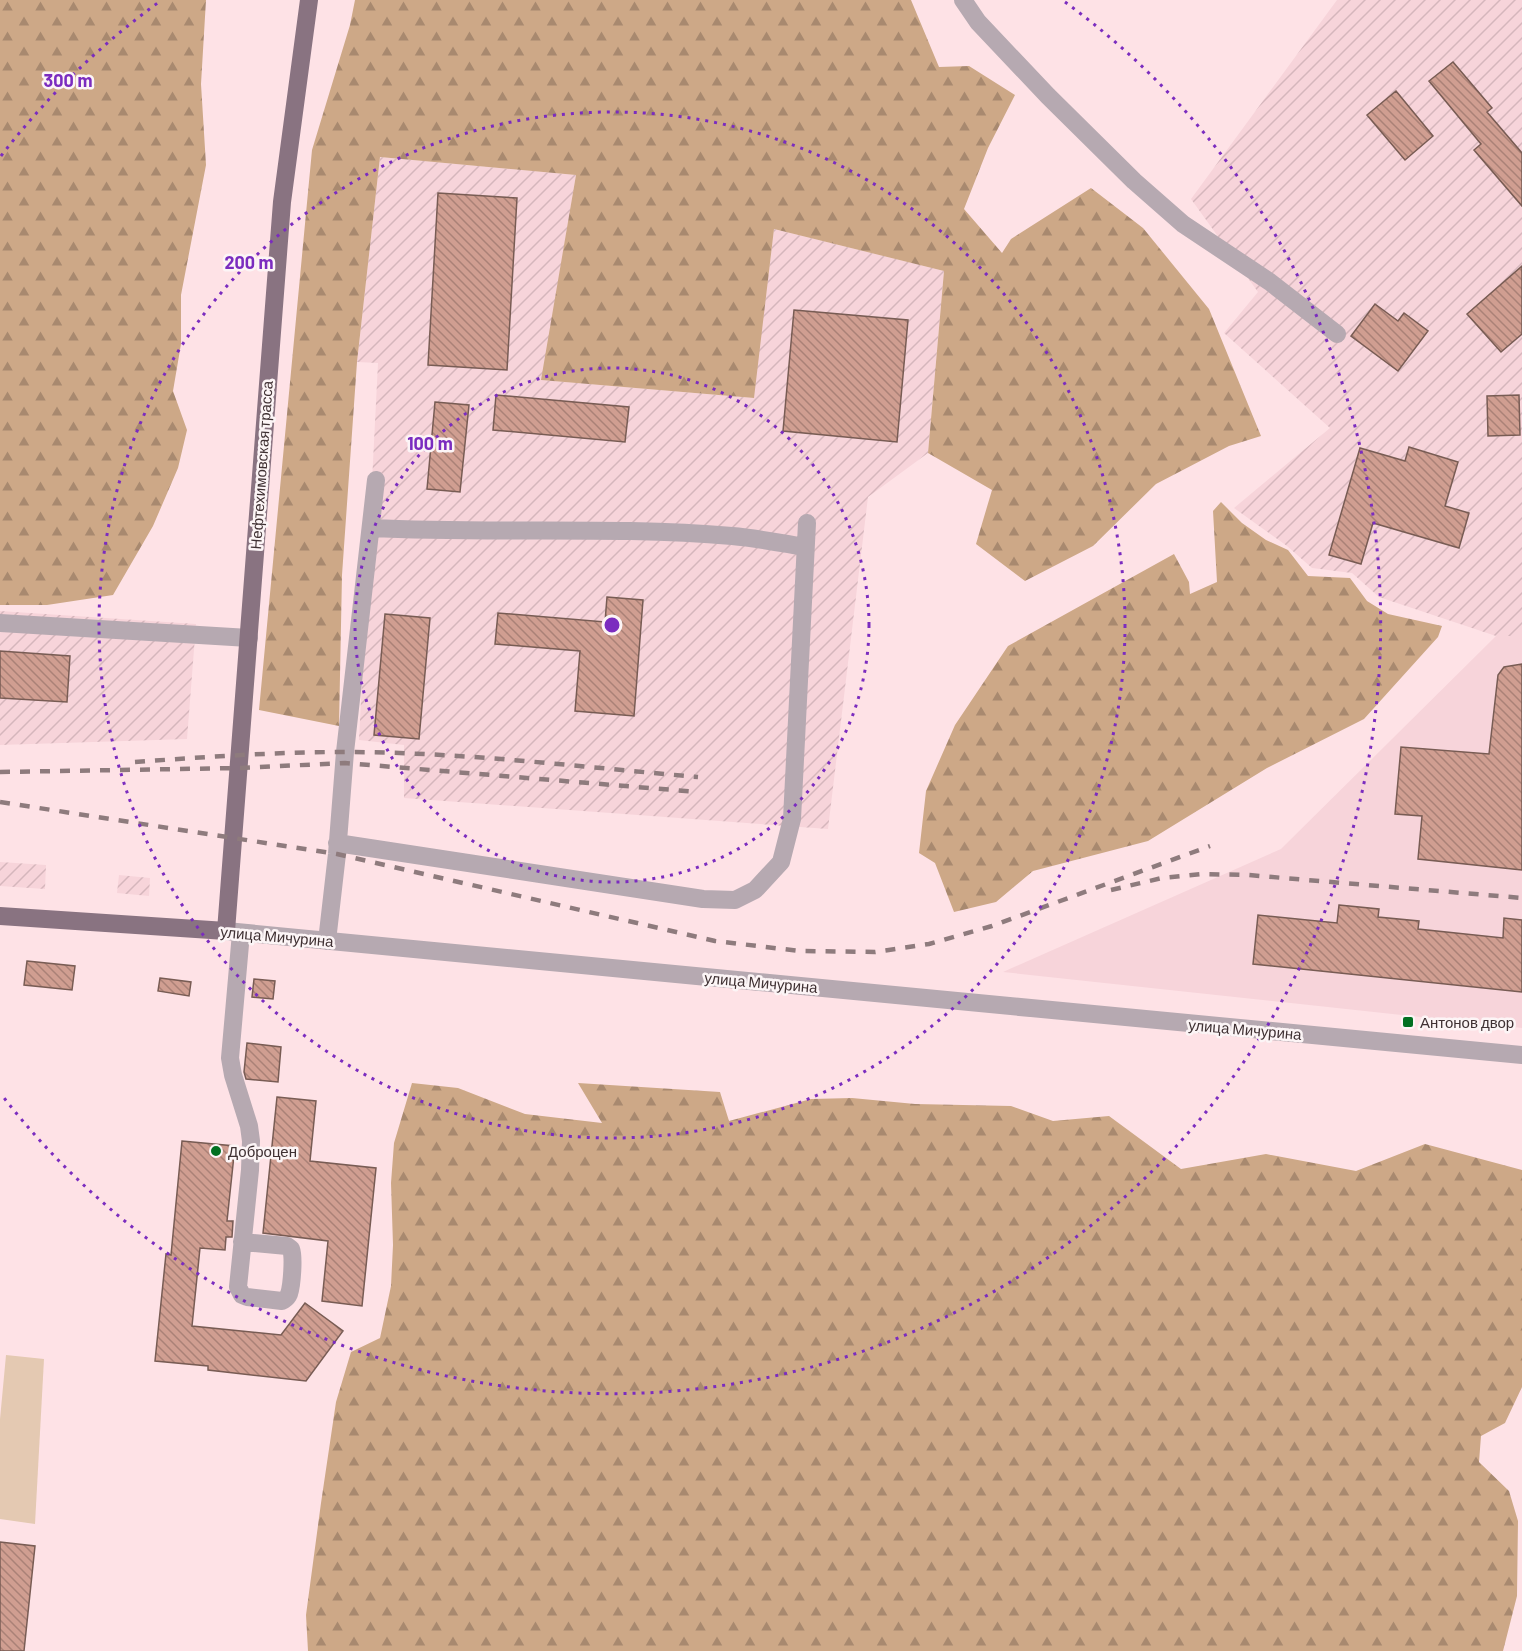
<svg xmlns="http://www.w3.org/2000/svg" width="1522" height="1651" font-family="Barlow,sans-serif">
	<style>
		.built { fill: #f7d4da }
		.industrial { fill: url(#industrial-furrows) }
		.green { fill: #e4c9b2 }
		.forest { fill: url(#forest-firs) }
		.building { fill: url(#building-back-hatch); stroke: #785c54; stroke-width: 1.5 }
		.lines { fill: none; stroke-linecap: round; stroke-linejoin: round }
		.minor { stroke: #b6a9b1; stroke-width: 18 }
		.major { stroke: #897381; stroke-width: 18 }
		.rail { stroke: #8e7b7d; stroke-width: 4.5; stroke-dasharray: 10 10; stroke-linecap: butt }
		.ring { fill: none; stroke: #7b2cbf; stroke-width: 3; stroke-dasharray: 3 6 }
		.poi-dot { fill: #017021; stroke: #fcf5f6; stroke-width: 2 }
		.labels { text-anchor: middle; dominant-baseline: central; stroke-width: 5; stroke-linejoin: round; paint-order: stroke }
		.street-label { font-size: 15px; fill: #3f3133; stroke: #fcf5f6 }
		.poi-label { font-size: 15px; fill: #3f3133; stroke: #fcf5f6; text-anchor: start }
		.centre { fill: #7b2cbf; stroke: #fcf5f6; stroke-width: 3 }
		.ring-label { font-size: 18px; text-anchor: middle; font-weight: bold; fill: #7b2cbf; stroke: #fcf5f6; stroke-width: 5; stroke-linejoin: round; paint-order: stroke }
	</style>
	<defs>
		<pattern id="industrial-furrows" width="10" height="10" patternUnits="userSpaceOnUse" patternTransform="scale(1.5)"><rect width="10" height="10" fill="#f7d4da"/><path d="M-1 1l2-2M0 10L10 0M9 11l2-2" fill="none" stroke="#d5b6bc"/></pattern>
		<pattern id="forest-firs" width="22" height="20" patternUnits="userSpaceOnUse" patternTransform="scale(1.5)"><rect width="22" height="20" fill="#cda887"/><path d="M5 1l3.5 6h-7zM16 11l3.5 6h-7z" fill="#a8896f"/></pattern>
		<pattern id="building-back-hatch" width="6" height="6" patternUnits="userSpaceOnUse" patternTransform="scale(1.5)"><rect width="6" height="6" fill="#d09e91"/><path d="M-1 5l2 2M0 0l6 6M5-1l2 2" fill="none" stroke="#aa8177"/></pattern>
	</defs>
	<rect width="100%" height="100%" fill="#fee2e6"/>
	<!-- built -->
	<path class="built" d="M 1496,636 L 1522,636 L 1522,1028 L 1003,972 L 1281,849 Z"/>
	<!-- industrial -->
	<path class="industrial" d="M 1337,0 L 1522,0 L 1522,636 L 1496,636 L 1379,597 L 1352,573 L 1312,568 L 1287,546 L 1234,508 L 1330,428 L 1224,333 L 1258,292 L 1191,199 Z
		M 380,157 L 576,175 L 542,380 L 753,398 L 774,229 L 944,271 L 928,453 L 868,497 L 828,829 L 404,798 L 404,745 L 359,740 L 378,363 L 357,362 Z
		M 0,611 L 196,624 L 187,739 L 0,745 Z
		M 0,862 L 46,865 L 45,889 L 0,886 Z
		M 119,875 L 150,878 L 149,896 L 117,893 Z"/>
	<!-- green -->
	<path class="green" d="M 6,1355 L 44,1359 L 35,1524 L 0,1519 L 0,1419 Z"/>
	<!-- forest -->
	<path class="forest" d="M 0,0 L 206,0 L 201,84 L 206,165 L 181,295 L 181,344 L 173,391 L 187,430 L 178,468 L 153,526 L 113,595 L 47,605 L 0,605 Z
		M 355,0 L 911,0 L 939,67 L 969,66 L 1015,95 L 988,148 L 964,209 L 1002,253 L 1011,239 L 1091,188 L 1143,228 L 1209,309 L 1261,436 L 1229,446 L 1156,484 L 1093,546 L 1025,581 L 976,544 L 992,490 L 928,453 L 944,271 L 774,229 L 754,398 L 541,380 L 576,175 L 380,157 L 357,362 L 342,575 L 339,726 L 259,710 L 312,150 L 350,25 Z
		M 1221,502 L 1242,523 L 1266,540 L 1288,550 L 1308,576 L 1350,578 L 1367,601 L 1388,614 L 1442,626 L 1438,637 L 1364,719 L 1267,768 L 1148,841 L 1033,871 L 996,902 L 954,912 L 935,863 L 919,853 L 926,791 L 955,725 L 1008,646 L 1174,554 L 1189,582 L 1190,594 L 1217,582 L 1213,511 Z
		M 412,1083 L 458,1088 L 525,1114 L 602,1123 L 578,1083 L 720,1092 L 729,1121 L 811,1099 L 852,1098 L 915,1104 L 1011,1106 L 1053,1121 L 1109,1116 L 1181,1169 L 1266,1154 L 1356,1171 L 1425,1144 L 1522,1170 L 1522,1387 L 1505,1423 L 1481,1436 L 1479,1462 L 1509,1491 L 1518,1521 L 1517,1596 L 1503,1651 L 308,1651 L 306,1615 L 321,1503 L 336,1402 L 351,1352 L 380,1338 L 391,1286 L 393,1245 L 391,1183 L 394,1143 Z"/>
	<!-- building -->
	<path class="building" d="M 1453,62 L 1492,108 L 1487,112 L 1522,153 L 1522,206 L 1474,150 L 1481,144 L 1429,81 Z
		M 1396,91 L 1433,136 L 1405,160 L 1367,115 Z
		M 438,193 L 517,198 L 507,370 L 428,365 Z
		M 1522,266 L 1522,334 L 1501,352 L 1467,314 Z
		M 1375,304 L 1398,321 L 1404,313 L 1428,331 L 1398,371 L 1351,336 Z
		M 794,310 L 908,320 L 897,442 L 783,431 Z
		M 496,395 L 629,407 L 625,442 L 493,430 Z
		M 1519,395 L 1520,435 L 1488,436 L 1487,396 Z
		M 435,402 L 469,405 L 460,492 L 427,489 Z
		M 1409,447 L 1458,462 L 1445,506 L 1469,513 L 1459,548 L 1373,523 L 1361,564 L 1329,555 L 1360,448 L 1405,461 Z
		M 607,597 L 643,600 L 634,716 L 575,711 L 580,651 L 495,644 L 498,613 L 605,622 Z
		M 385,614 L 430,618 L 419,739 L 374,735 Z
		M 0,651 L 70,656 L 67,702 L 0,698 Z
		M 1522,664 L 1522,870 L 1418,859 L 1422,816 L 1395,814 L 1401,747 L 1489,754 L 1498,675 L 1504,667 Z
		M 1339,905 L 1379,909 L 1378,917 L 1419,921 L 1418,929 L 1503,938 L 1504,918 L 1522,920 L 1522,992 L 1253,964 L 1258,915 L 1337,923 Z
		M 27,961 L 75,966 L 72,990 L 24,985 Z
		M 160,978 L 191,982 L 189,996 L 158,991 Z
		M 254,979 L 275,981 L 273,999 L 252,997 Z
		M 247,1043 L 281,1047 L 278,1082 L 246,1079 L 244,1072 Z
		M 277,1097 L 316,1101 L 310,1161 L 376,1168 L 362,1306 L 322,1301 L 328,1241 L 263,1233 Z
		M 182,1141 L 235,1146 L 227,1221 L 233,1221 L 232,1237 L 226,1237 L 225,1250 L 200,1248 L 192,1326 L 281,1335 L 305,1303 L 343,1331 L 306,1381 L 208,1370 L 208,1366 L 155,1361 L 166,1254 L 171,1255 Z
		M 0,1542 L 35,1546 L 24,1651 L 0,1651 Z"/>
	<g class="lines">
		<!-- minor -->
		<path class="minor" d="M 963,0 L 978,22 L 1048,96 L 1134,181 L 1183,224 L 1270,282 L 1337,334
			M 372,528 C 492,534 612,526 732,536 C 756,538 781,543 805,547
			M 0,623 L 249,638
			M 337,843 L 703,899 L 735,900 L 755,890 L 781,862 L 792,819 L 807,523
			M 226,931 L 1522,1055
			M 241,933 L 230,1058 L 233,1075 L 249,1126 L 251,1141 L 250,1170 L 238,1287 L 242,1295 L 247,1297 L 282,1301 C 286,1298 287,1299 289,1294 C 292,1285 294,1257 291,1249 L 287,1246 L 242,1242
			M 327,941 L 337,854 L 345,752 L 376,480"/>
		<!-- major -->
		<path class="major" d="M 0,916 L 226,931 L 282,202 L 309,0"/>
		<!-- rail -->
		<path class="rail" d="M 135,762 C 205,757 275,752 344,752 C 462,752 581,767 698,777
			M 0,772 L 239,768 L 345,763 L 698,792
			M 0,802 L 337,854 L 715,941 L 800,951 L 875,952 L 929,944 L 992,926 L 1210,846
			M 1111,890 L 1162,878 L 1201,874 L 1248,875 L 1522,898"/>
	</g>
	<!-- distance rings -->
	<g class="ring">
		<circle cx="612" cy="625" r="257"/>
		<circle cx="612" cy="625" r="513"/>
		<path d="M1 156A770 770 0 0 1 159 2M1065 2A770 770 0 1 1 1 1094"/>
	</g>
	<!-- markers -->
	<g class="poi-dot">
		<rect x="1402" y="1016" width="12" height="12" rx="3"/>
		<circle cx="216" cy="1151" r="6"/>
	</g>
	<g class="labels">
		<!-- street labels -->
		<g class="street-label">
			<text transform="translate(261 465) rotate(-86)">Нефтехимовская трасса</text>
			<text transform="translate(277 936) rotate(5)">улица Мичурина</text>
			<text transform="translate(761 982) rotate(5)">улица Мичурина</text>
			<text transform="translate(1245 1029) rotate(5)">улица Мичурина</text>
		</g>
		<!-- poi labels -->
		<g class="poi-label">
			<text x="1420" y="1022">Антонов двор</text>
			<text x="228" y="1151">Доброцен</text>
		</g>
	</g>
	<circle cx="612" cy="625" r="9" class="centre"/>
	<g class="ring-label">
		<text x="68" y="87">300 m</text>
		<text x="249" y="269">200 m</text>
		<text x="430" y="450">100 m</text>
	</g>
</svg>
